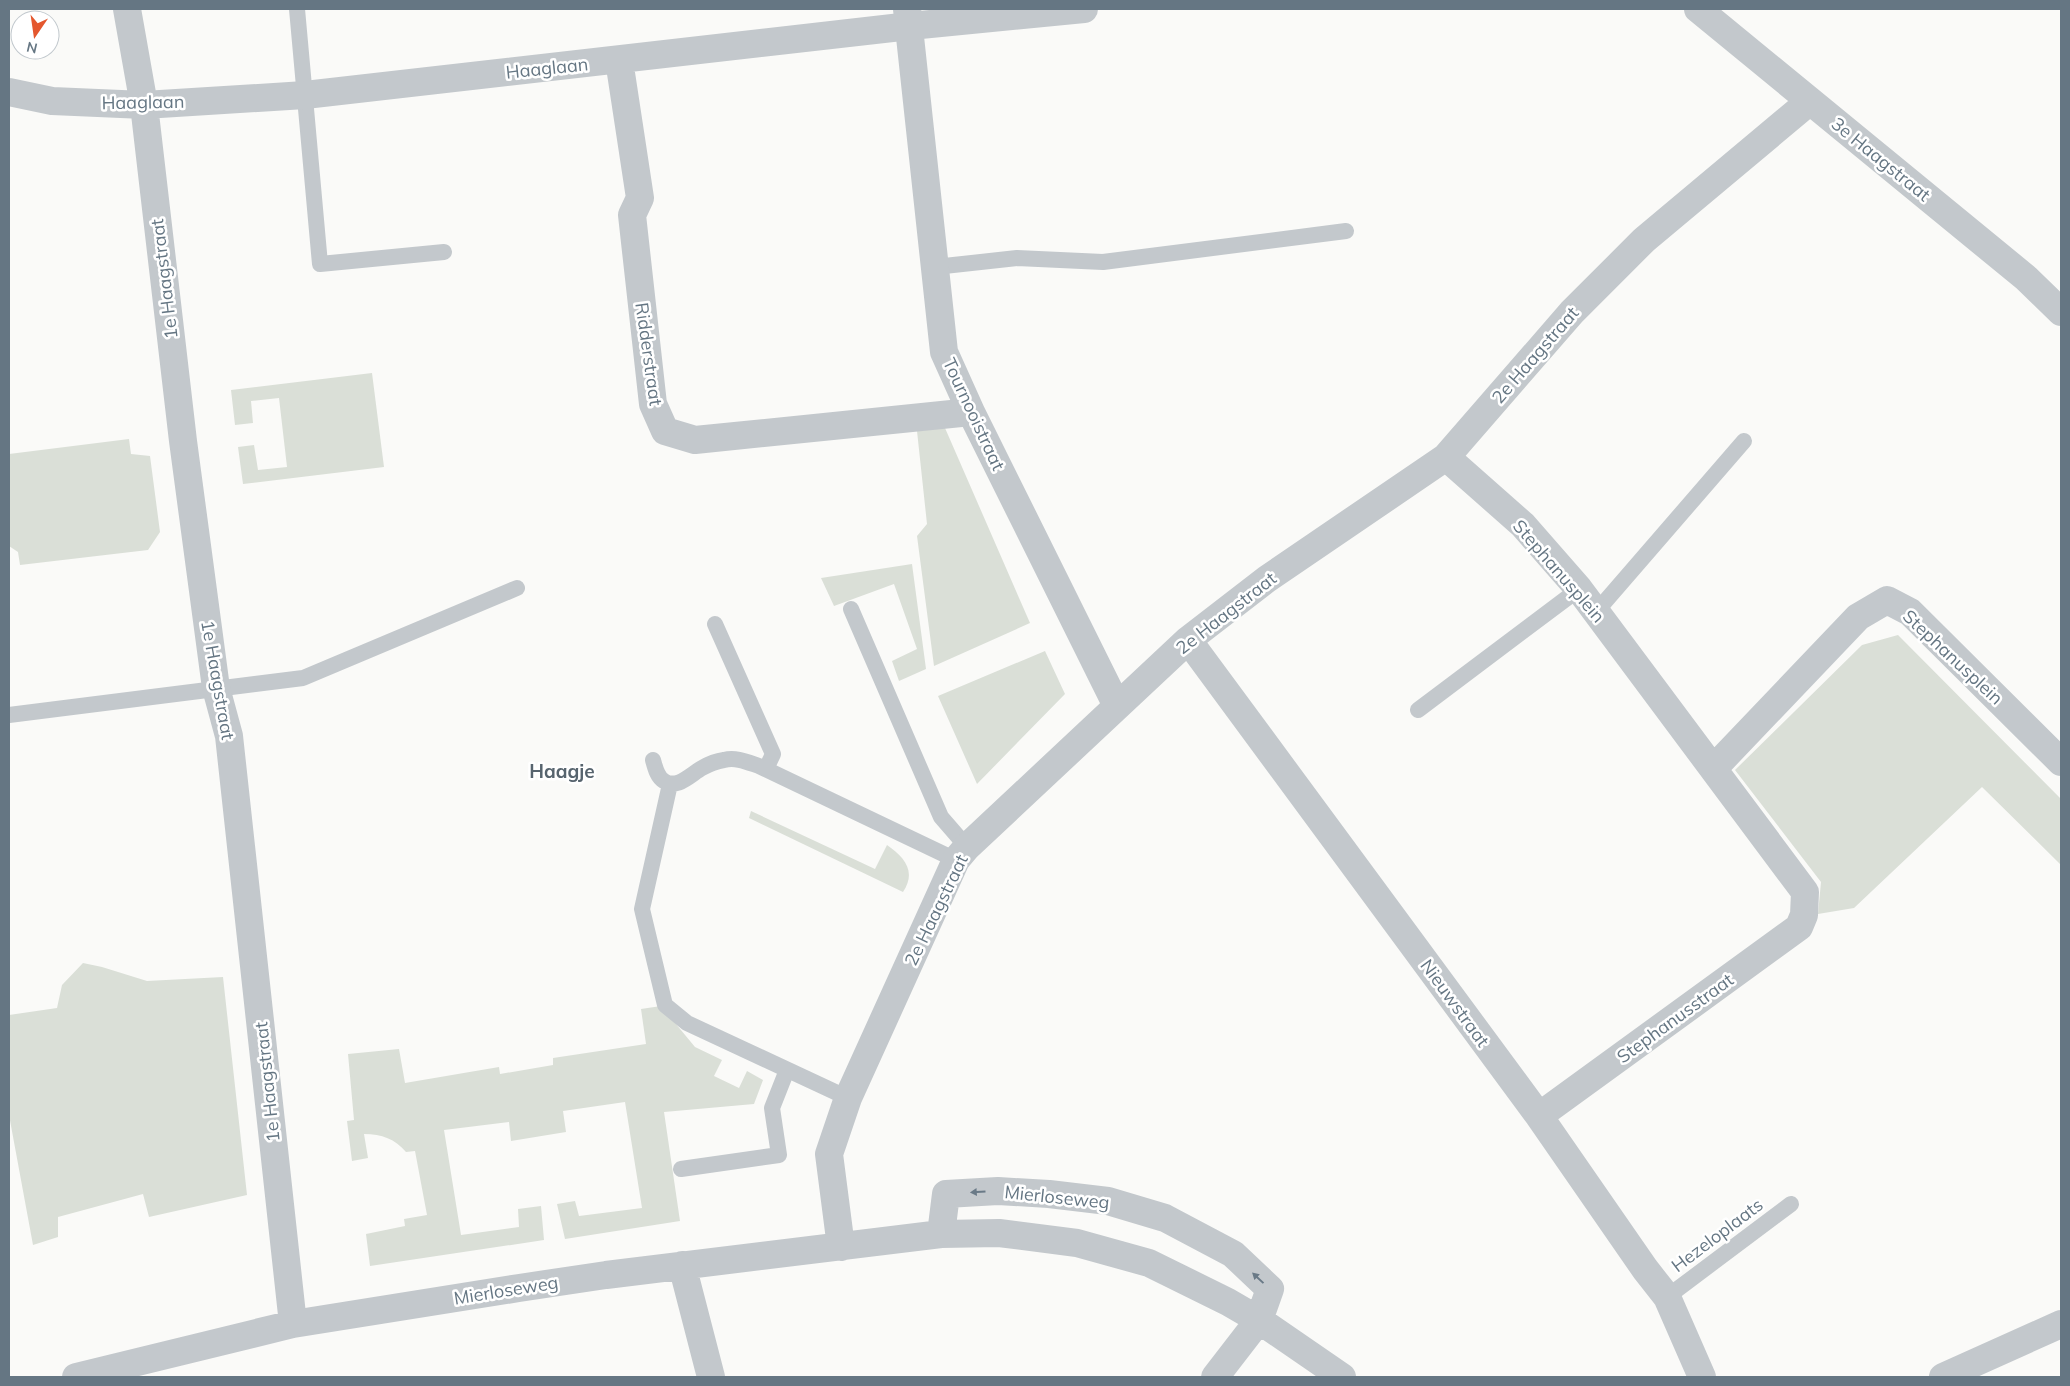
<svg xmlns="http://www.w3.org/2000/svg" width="2070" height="1386" font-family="Mulish,sans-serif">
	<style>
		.green { fill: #dadfd7 }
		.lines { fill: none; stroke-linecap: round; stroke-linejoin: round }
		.lane { stroke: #c3c8cc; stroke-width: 16 }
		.street { stroke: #c3c8cc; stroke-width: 28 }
		.oneway { fill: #6a7a87 }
		.labels { text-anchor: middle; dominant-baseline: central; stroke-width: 5; stroke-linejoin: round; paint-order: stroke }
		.street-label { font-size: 18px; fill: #657683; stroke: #fff }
		.neighbourhood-label { font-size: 19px; font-weight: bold; fill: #57646e; stroke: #fff }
	</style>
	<rect width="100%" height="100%" fill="#fafaf8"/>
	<!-- green -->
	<path class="green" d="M 372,373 L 384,467 L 243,484 L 238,447 L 254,445 L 258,470 L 287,467 L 279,398 L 251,401 L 253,423 L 235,425 L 231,390 Z
		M 945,428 L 1030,623 L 934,666 L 917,536 L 927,524 L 917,431 Z
		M 129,439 L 131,454 L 150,456 L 160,532 L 148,550 L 20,565 L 18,552 L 9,546 L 9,454 Z
		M 912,564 L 926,669 L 899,681 L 892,661 L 917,649 L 894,584 L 834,606 L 821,578 Z
		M 1898,635 L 2061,799 L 2061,865 L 1982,787 L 1854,908 L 1818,914 L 1821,882 L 1735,770 L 1862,645 Z
		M 1045,651 L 1065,694 L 977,784 L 938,696 Z
		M 751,811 L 875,869 L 887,845 C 904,857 917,871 903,892 L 749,818 Z
		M 83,963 L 102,967 L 147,981 L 223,977 L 247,1195 L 149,1217 L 143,1194 L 58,1217 L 58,1237 L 33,1245 L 9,1115 L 9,1015 L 57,1008 L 62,985 Z
		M 661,1006 L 695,1047 L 722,1060 L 714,1076 L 739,1088 L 747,1071 L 763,1080 L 754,1104 L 664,1112 L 680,1221 L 565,1239 L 557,1204 L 575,1201 L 579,1216 L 642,1208 L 625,1102 L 563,1111 L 566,1132 L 511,1141 L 509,1122 L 444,1130 L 461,1235 L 519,1227 L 518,1209 L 541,1206 L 544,1240 L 370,1266 L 366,1234 L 405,1226 L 404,1219 L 427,1215 L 415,1151 L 406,1152 C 395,1139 382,1134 364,1134 L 368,1158 L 352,1161 L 347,1121 L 354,1120 L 348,1054 L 399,1049 L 405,1083 L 499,1067 L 500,1074 L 553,1065 L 553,1058 L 646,1044 L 641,1009 Z"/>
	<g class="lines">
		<!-- lane -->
		<path class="lane" d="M 297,9 L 320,264 L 444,252
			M 935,267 L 1017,258 L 1103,262 L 1346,231
			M 851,609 L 941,817 L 967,847
			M 1596,612 L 1744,441
			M 715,624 L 773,754 L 766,769
			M 1418,710 L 1579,589
			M 9,715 L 303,678 L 517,588
			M 653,760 C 655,767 657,777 664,781 C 677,790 691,774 702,768 C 709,764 717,761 724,760 C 736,757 747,762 759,766 L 956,860
			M 670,784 L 642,909 L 665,1005 L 687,1023 L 848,1098
			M 681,1169 L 779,1155 L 772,1108 L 787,1070
			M 1667,1297 L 1791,1204"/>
		<!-- street -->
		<path class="street" d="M 127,9 L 144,105 L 183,441 L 216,688 L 229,736 L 293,1324
			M 907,9 L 944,352 L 971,412 L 1117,706
			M 1698,9 L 2026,278 L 2061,312
			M 619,60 L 640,198 L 632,215 L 653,404 L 665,431 L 695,440 L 971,412
			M 9,92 L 52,101 L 144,105 L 305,95 L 910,26 L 1084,9
			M 1446,457 L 1523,525 L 1579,589 L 1805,892 L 1804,915 L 1799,927 L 1539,1116
			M 1188,640 L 1539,1116 L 1645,1269 L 1667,1297 L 1702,1377
			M 1714,768 L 1858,617 L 1887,600 L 1910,612 L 2061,762
			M 941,1234 L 946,1194 L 998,1191 L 1049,1194 L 1108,1201 L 1165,1218 L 1233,1254 L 1270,1289 L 1259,1320 L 1215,1377
			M 841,1247 L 829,1154 L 848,1098 L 956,860 L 967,847 L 1188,640 L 1267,579 L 1446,457 L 1572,312 L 1644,240 L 1810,101
			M 682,1265 L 711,1377
			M 76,1377 L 293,1324 L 519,1288 L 606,1275 L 941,1234 L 999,1233 L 1077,1243 L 1149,1263 L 1228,1302 L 1259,1320 L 1342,1377
			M 1943,1377 L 2061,1324"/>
	</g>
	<!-- one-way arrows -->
	<defs><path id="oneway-solid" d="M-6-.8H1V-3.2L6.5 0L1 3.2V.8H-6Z" transform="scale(1.25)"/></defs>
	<g class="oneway">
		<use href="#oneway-solid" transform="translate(978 1192) rotate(176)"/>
		<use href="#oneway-solid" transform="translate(1258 1278) rotate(-137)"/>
	</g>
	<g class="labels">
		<!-- street labels -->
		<g class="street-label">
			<text transform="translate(547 68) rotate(-6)">Haaglaan</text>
			<text transform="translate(143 102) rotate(-1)">Haaglaan</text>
			<text transform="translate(1881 159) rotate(39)">3e Haagstraat</text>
			<text transform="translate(164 279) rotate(-97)">1e Haagstraat</text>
			<text transform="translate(649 354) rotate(82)">Ridderstraat</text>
			<text transform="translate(1535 355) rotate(-49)">2e Haagstraat</text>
			<text transform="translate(974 414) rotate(65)">Tournooistraat</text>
			<text transform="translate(1559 571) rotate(49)">Stephanusplein</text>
			<text transform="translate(1226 613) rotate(-38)">2e Haagstraat</text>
			<text transform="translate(1953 657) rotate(43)">Stephanusplein</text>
			<text transform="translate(218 680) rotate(80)">1e Haagstraat</text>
			<text transform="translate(936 910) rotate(-64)">2e Haagstraat</text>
			<text transform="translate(1455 1003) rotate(54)">Nieuwstraat</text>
			<text transform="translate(1675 1018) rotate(-36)">Stephanusstraat</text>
			<text transform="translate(267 1082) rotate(-96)">1e Haagstraat</text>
			<text transform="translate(1057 1197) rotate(6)">Mierloseweg</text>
			<text transform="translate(1717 1235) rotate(-37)">Hezeloplaats</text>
			<text transform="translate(506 1290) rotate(-9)">Mierloseweg</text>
		</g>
		<!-- neighbourhood labels -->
		<g class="neighbourhood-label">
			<text x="562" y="771">Haagje</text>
		</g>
	</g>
	<!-- border -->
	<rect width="2070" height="1386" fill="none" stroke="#657683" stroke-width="20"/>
	<!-- north arrow -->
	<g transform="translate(35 35) rotate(193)"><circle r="24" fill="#ffffff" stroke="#c1c8cd"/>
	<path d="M0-4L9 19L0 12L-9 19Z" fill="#e4572e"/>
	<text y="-8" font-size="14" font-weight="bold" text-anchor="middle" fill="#657683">N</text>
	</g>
</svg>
